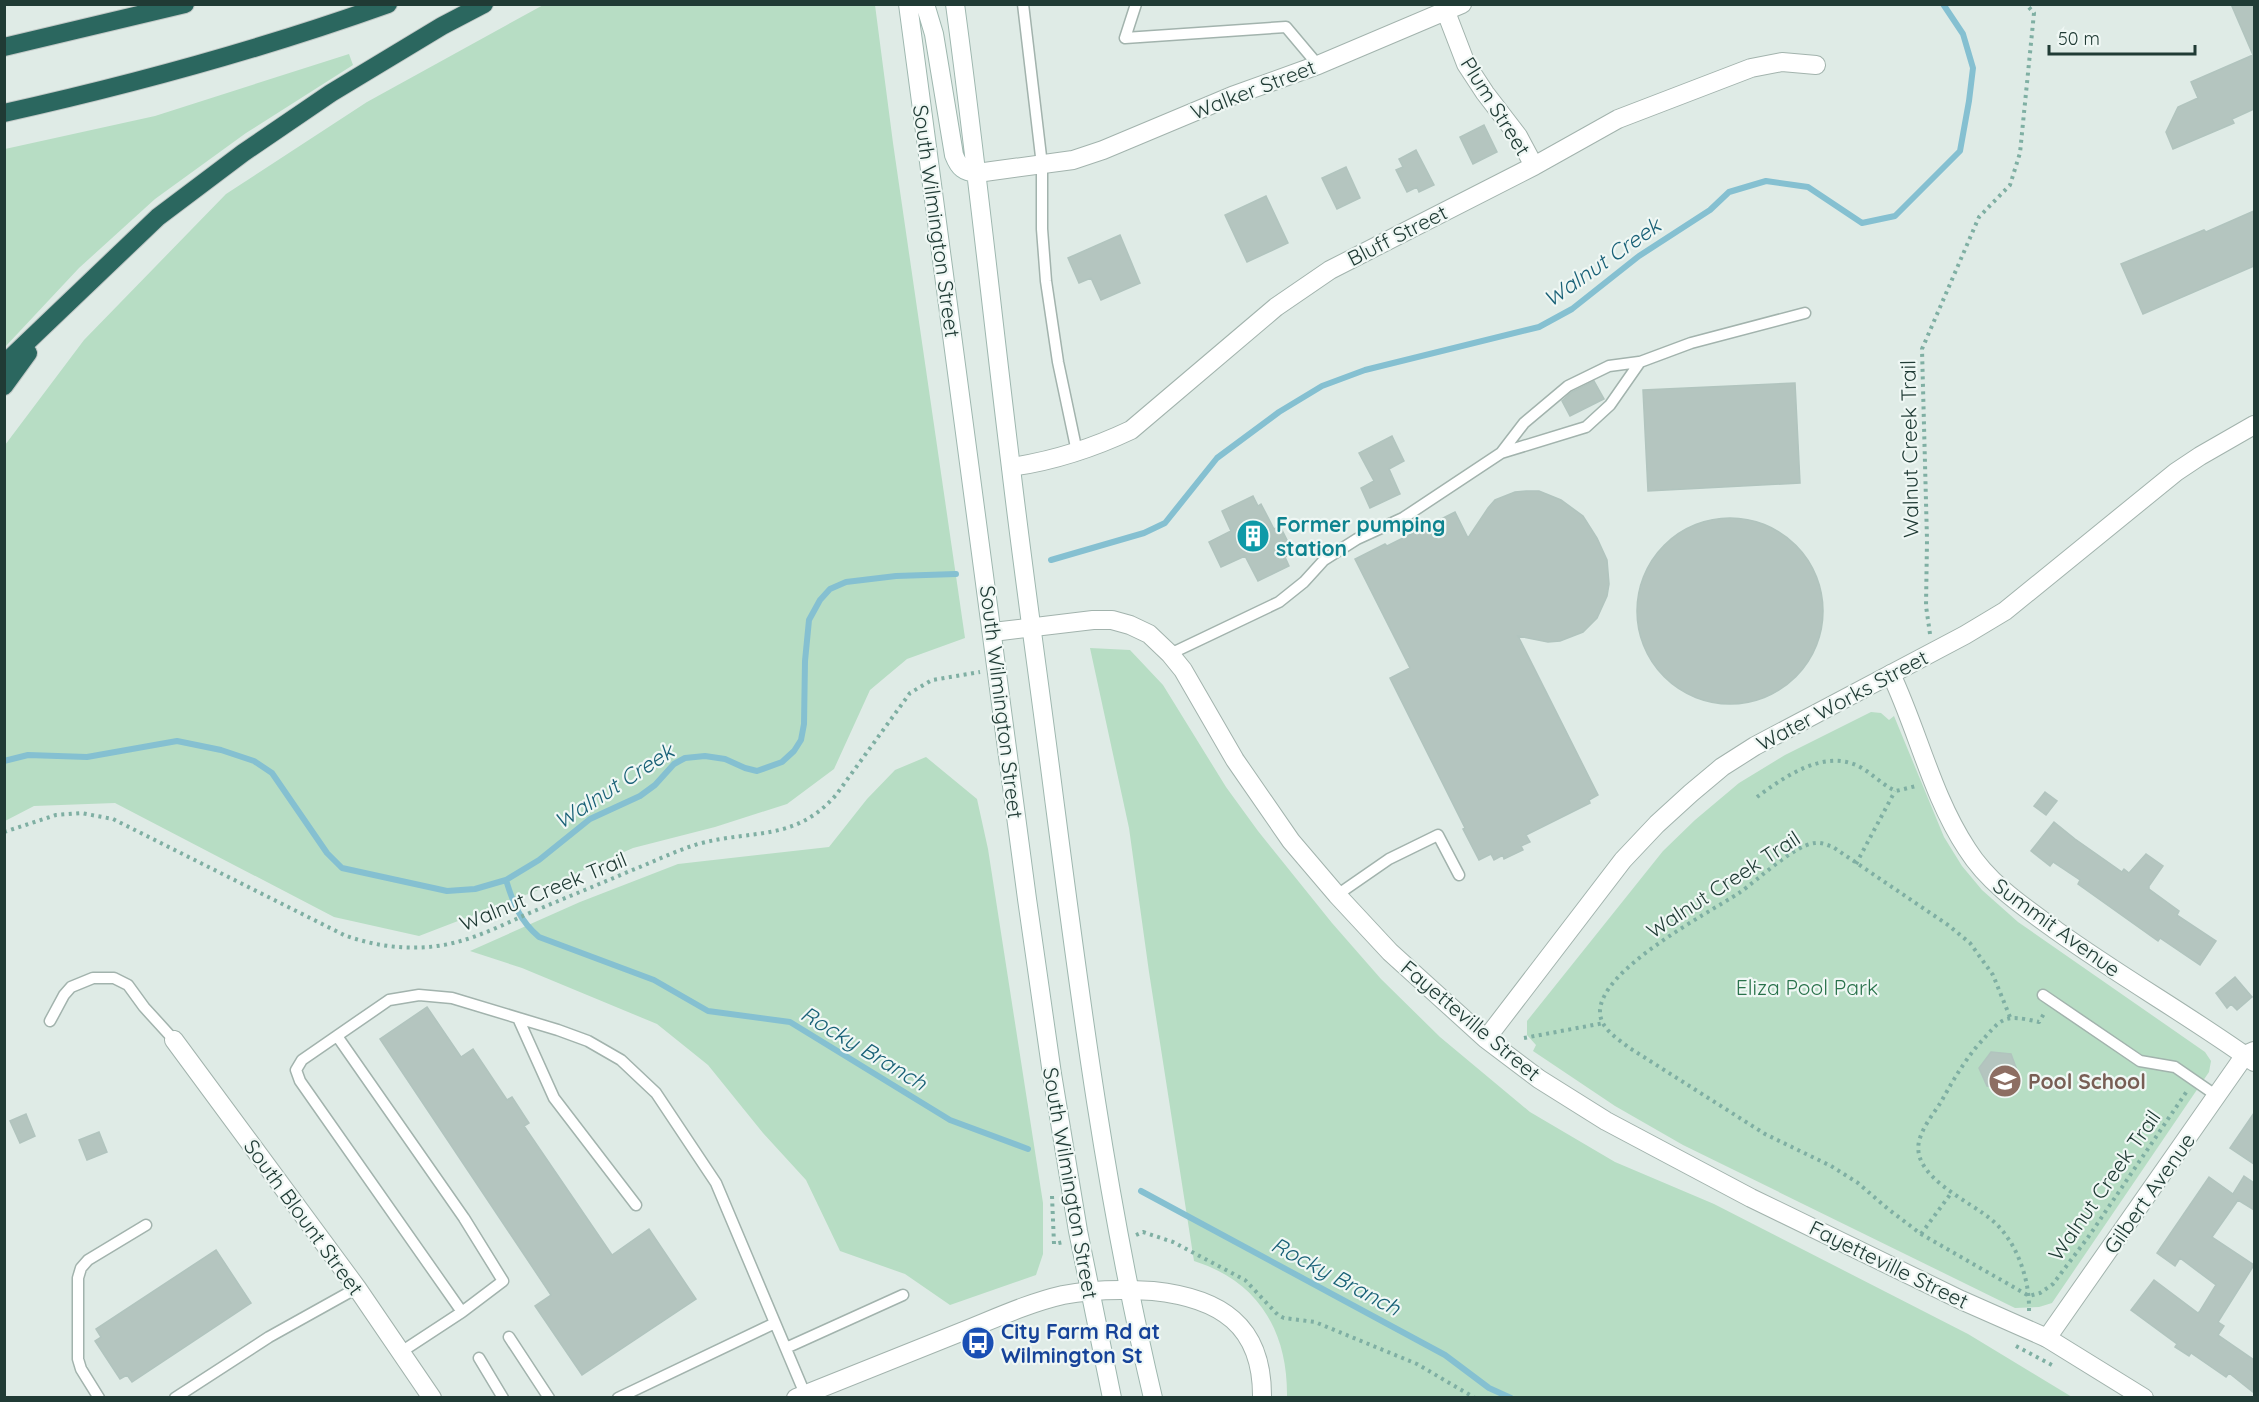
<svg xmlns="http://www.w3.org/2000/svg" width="2259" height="1402" font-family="Quicksand,sans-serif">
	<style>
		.green { fill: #b7ddc4 }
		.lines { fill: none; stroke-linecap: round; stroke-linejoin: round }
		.stream { stroke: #85c0d1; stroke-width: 6 }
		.building { fill: #b4c5bf; stroke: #b1c4be; stroke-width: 1.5 }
		.service-casing { stroke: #a2b3ad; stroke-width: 13 }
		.minor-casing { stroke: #a2b3ad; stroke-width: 20 }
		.tertiary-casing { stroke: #a2b3ad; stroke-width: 20 }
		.secondary-casing { stroke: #9eb7af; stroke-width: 20 }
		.motorway-casing { stroke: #c1c8c6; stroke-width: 20 }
		.path { stroke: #7fafa3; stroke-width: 4; stroke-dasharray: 3 4.5; stroke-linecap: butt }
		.service { stroke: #fff; stroke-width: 10 }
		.minor { stroke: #fff; stroke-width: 18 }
		.tertiary { stroke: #fff; stroke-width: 18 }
		.secondary { stroke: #fff; stroke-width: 18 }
		.motorway { stroke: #2b675f; stroke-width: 18 }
		.labels { text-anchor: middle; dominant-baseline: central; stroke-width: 4.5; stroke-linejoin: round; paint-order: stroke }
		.street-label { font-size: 21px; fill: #203b35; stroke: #eff7f4 }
		.culture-label { font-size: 21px; font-weight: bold; fill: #0d838f; stroke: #eff7f4; text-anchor: start }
		.park-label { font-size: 21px; fill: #29724b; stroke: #eff7f4 }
		.education-label { font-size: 21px; font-weight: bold; fill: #785e54; stroke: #eff7f4; text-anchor: start }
		.transit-label { font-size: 21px; font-weight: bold; fill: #164399; stroke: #eff7f4; text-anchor: start }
		.water-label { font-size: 22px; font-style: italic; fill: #196177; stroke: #eff7f4 }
	</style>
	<rect width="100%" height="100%" fill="#dfebe6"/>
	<!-- green -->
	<path class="green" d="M 545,4 L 875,5 L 893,143 L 965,638 L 907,659 L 870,690 L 834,769 L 787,804 L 715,827 L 633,848 L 536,891 L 419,936 L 334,917 L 115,803 L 34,806 L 5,821 L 5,445 L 84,340 L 226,194 L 367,102 Z
		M 349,54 L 353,65 L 246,133 L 155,199 L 79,268 L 5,347 L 5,149 L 155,116 Z
		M 1090,648 L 1130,650 L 1163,685 L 1226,787 L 1258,831 L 1332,923 L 1381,979 L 1440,1037 L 1530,1112 L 1615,1162 L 1714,1204 L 1968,1334 L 2072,1397 L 1287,1397 C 1288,1331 1258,1281 1194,1261 L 1149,972 L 1129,828 Z
		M 1871,712 L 1881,713 L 1889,720 L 1894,716 L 1944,837 L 1962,866 L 1982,890 L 2018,922 L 2205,1052 L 2211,1061 L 2209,1072 L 2052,1303 L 2039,1307 L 2015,1308 L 1683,1145 L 1615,1106 L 1533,1051 L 1536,1045 L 1527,1035 L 1527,1021 L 1663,851 L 1695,820 L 1739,783 L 1785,755 Z
		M 926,757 L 977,799 L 988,849 L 1043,1203 L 1043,1254 L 1036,1275 L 950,1305 L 905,1274 L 840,1251 L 806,1180 L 763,1133 L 708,1065 L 657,1024 L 522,968 L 470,951 L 580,902 L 678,864 L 829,847 L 867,799 L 895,770 Z"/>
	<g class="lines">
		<!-- stream -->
		<path class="stream" d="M 1051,560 L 1144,533 L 1165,523 L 1217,458 L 1279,412 L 1322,386 L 1365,370 L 1539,327 L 1572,309 L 1639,256 L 1710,210 L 1729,192 L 1766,181 L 1808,187 L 1862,223 L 1895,216 L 1960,151 L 1969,101 L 1973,68 L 1963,34 L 1943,4
			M 4,761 L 28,755 L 87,757 L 177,741 L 221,750 L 254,761 L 272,773 L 327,853 L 342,868 L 447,891 L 475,889 L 506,880 L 539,860 L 590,819 L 640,796 L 655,785 L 674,764 L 685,758 L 705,756 L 725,759 L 745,768 L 757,771 L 782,762 L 794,751 L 801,740 L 804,724 L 805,661 L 809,620 L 820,600 L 830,589 L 846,582 L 896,576 L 956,574
			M 506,880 C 513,903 520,921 539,937 L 654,980 L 708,1011 L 790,1022 L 950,1120 L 1028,1149
			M 1141,1191 L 1445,1355 L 1489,1388 L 1511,1398"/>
	</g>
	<!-- building -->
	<path class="building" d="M 2231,4 L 2254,4 L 2254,109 L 2232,119 L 2234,123 L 2173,149 L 2166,132 L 2178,107 L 2198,98 L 2191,82 L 2253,55 Z
		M 1484,125 L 1497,152 L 1473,164 L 1460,137 Z
		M 1416,150 L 1434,185 L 1419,192 L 1417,187 L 1407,192 L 1396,170 L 1403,167 L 1399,159 Z
		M 1346,167 L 1360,198 L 1337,209 L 1322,178 Z
		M 1266,196 L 1288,243 L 1247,262 L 1225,215 Z
		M 2254,211 L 2254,266 L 2143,314 L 2121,264 L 2204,230 L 2206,232 Z
		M 1120,235 L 1140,283 L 1101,300 L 1091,278 L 1079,283 L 1068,258 Z
		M 1594,381 L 1604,399 L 1570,416 L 1562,401 L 1572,392 Z
		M 1795,383 L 1800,483 L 1648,491 L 1643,390 Z
		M 1392,436 L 1404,461 L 1389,469 L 1400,494 L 1370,508 L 1361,488 L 1374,481 L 1359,453 Z
		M 1526,491 L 1539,491 L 1561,500 L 1583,516 L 1597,538 L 1607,560 L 1609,584 L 1607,596 L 1597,618 L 1583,632 L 1560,641 L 1548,642 L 1518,636 L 1598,795 L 1589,800 L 1590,803 L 1526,835 L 1530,842 L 1521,846 L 1523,850 L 1504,859 L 1503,855 L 1494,860 L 1491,854 L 1479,860 L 1463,829 L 1465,828 L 1390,678 L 1410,668 L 1355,559 L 1385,544 L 1387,546 L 1455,512 L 1468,538 L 1488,508 L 1495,500 L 1515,492 Z
		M 1253,496 L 1258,506 L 1261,504 L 1274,529 L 1280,526 L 1293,552 L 1285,557 L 1289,566 L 1258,581 L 1245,556 L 1221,567 L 1209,542 L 1231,531 L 1222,511 Z
		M1637 611a93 93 0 1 1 186 0a93 93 0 1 1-186 0Z
		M 2045,792 L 2057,801 L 2046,815 L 2034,806 Z
		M 2054,822 L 2075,839 L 2122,872 L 2124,869 L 2129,873 L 2146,854 L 2163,866 L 2149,886 L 2149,889 L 2179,911 L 2177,915 L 2216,941 L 2200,965 L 2160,938 L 2158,941 L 2078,884 L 2080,880 L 2053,862 L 2050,866 L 2031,851 Z
		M 2235,977 L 2252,997 L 2237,1010 L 2231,1004 L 2227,1008 L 2216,993 Z
		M 427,1007 L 461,1057 L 473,1049 L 507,1100 L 512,1097 L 529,1123 L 524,1126 L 612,1255 L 649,1229 L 696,1299 L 582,1375 L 535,1306 L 551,1295 L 380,1039 Z
		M 1991,1052 L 2011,1054 L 2018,1073 L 2007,1088 L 1987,1086 L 1979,1068 Z
		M 2254,1113 L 2254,1164 L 2230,1148 Z
		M 26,1114 L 35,1136 L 20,1143 L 10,1121 Z
		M 99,1132 L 107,1152 L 87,1160 L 79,1140 Z
		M 2244,1176 L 2254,1183 L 2254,1210 L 2238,1200 L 2212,1237 L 2254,1265 L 2218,1322 L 2224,1326 L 2218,1335 L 2254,1360 L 2254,1393 L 2229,1373 L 2226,1377 L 2191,1353 L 2189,1356 L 2175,1347 L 2177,1344 L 2131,1310 L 2154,1280 L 2198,1313 L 2200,1311 L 2216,1285 L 2180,1258 L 2175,1266 L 2157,1253 L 2209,1177 L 2233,1194 Z
		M 216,1250 L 251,1303 L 132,1382 L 127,1375 L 120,1379 L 95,1341 L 101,1337 L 96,1329 Z"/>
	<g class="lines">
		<!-- service casing -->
		<g class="service-casing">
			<path id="service" d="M 1023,4 L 1042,165 L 1042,229 L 1046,281 L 1058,362 L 1077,452
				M 1136,4 L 1125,38 L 1286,27 L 1318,65
				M 1501,453 L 1524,423 L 1568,386 L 1609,366 L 1639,362
				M 1170,654 L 1279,602 L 1304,582 L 1324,560 L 1357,539 L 1403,518 L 1501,453 L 1586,427 L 1610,405 L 1640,362 L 1691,343 L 1805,313
				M 1337,895 L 1389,859 L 1438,835 L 1459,875
				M 2043,995 L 2140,1061 L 2175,1067 L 2217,1096
				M 518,1018 L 554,1098 L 636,1205
				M 50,1021 L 64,995 L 71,987 L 93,978 L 114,978 L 128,985 L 144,1007 L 174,1040
				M 337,1036 L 464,1218 L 503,1281 L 462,1312
				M 509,1337 L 549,1398
				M 786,1348 L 903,1295
				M 401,1352 L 462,1312 L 300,1081 L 296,1070 L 302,1060 L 389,1000 L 419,995 L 452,998 L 558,1030 L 588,1041 L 621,1060 L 656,1093 L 716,1183 L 805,1394
				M 479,1358 L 503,1398
				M 99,1398 L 81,1369 L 78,1359 L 78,1278 L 81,1268 L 88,1260 L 146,1225
				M 175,1398 L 269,1337 L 357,1288
				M 618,1398 L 775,1323"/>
		</g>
		<!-- minor casing -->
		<g class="minor-casing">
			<path id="minor" d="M 1446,12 L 1466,64 L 1485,93 L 1518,136 L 1534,166
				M 977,173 L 1073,160 L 1103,150 L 1232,96 L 1318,65 L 1462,4
				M 1011,467 C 1053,461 1093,448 1131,430 L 1276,307 L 1330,270 L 1534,166 L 1618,119 L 1751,68 L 1782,62 L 1816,65
				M 1891,674 C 1918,731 1932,796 1967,849 C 1989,884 2024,907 2057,931 C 2121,977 2190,1016 2254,1062
				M 174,1040 L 357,1288 L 432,1398
				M 2047,1338 L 2245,1055 L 2254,1051
				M 796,1398 C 851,1376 906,1354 961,1332 C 994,1319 1028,1303 1063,1295 C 1093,1289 1123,1289 1153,1291 C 1220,1298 1263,1325 1262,1398"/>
		</g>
		<!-- tertiary casing -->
		<g class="tertiary-casing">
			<path id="tertiary" d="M 993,632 L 1093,620 L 1112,620 L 1130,625 L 1149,634 L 1170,654 L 1183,670 L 1235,760 L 1291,841 L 1337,895 L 1390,952 L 1486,1039 L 1539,1079 L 1606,1121 L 1751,1198 L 1961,1300 L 2047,1338 L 2144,1398
				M 1486,1039 L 1623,860 L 1657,824 L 1691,793 L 1722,767 L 1755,746 L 1965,635 L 2005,611 L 2176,472 L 2200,456 L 2254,425"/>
		</g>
		<!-- secondary casing -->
		<g class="secondary-casing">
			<path id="secondary" d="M 908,4 L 1027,899 L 1052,1074 L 1078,1231 L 1112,1398
				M 925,4 L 934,34 L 954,155 C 959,168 964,172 977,173
				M 955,4 C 976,159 992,314 1011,468 C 1024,578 1040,688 1054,798 C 1080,998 1106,1200 1153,1398"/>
		</g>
		<!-- motorway casing -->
		<g class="motorway-casing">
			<path id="motorway" d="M 4,47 L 185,4
				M 4,113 C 134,84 262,49 388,4
				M 4,364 L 158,217 L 243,153 L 331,93 L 442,26 L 484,4
				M 4,386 L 28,353"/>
		</g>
		<!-- path -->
		<path class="path" d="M 1930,634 L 1926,606 L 1927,540 L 1922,349 L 1979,217 L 2010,185 L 2020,153 L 2034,13 L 2026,4
			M 1757,797 C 1784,777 1825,748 1860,767 C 1873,774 1882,785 1896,791 L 1916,786
			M 4,832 L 56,815 L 81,813 L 113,819 L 344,935 C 379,948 420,952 457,942 C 480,936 503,925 525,915 C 560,900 595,886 630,871 C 653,862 675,851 698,844 C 753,829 795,842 836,795 L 910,693 L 932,680 L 980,672
			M 1856,864 L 1895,791
			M 2010,1017 L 1993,975 L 1970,943 L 1948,925 L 1833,847 C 1827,845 1821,842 1815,843 C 1794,845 1758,880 1739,893 C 1707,914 1598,970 1600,1013 C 1601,1029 1617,1038 1628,1047 L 1765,1134 L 1831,1166 L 1858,1183 L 1888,1209 L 1921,1234 L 2029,1296 L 2040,1293 L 2053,1284 L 2089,1236 L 2187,1091
			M 1524,1038 L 1604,1023
			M 1052,1196 L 1054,1244 L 1064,1242
			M 1921,1234 L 1952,1192
			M 1136,1235 L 1143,1232 L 1173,1242 L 1245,1280 L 1278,1315 L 1284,1318 L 1315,1322 L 1417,1364 L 1475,1398
			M 2029,1311 C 2030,1280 2017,1242 1993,1221 C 1971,1201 1907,1176 1920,1138 C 1924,1125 1934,1113 1941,1102 C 1952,1082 1963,1063 1978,1045 C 2002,1019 2001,1013 2039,1022 L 2045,1012
			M 2016,1346 L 2052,1365"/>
		<!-- service -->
		<use href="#service" class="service"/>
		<!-- minor -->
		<use href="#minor" class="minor"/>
		<!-- tertiary -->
		<use href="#tertiary" class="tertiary"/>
		<!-- secondary -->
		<use href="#secondary" class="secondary"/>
		<!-- motorway -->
		<use href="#motorway" class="motorway"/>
	</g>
	<!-- icons -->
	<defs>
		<g id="building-disc" transform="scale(1.725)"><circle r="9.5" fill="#0f9aa8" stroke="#eff7f4"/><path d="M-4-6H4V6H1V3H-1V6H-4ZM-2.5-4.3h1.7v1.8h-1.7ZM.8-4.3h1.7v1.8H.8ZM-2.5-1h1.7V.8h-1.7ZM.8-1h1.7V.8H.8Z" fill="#fff"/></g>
		<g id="school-disc" transform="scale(1.725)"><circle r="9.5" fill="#8d6e63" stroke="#eff7f4"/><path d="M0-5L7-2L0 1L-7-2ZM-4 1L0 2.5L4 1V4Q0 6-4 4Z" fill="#fff"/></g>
		<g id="bus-disc" transform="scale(1.725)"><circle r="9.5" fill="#1a4fb4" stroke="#eff7f4"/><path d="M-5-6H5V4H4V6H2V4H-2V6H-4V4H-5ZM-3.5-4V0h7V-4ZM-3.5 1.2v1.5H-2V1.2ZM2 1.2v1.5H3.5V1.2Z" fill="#fff"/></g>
	</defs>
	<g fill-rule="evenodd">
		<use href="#building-disc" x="1253" y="536"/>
		<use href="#school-disc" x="2005" y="1081"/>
		<use href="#bus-disc" x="978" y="1343"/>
	</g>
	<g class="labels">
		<!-- street labels -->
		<g class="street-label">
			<text transform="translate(1253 89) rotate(-21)">Walker Street</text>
			<text transform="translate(1496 106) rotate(58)">Plum Street</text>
			<text transform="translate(937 221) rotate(82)">South Wilmington Street</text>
			<text transform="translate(1397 235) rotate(-27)">Bluff Street</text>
			<text transform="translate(1909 449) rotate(-91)">Walnut Creek Trail</text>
			<text transform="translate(1842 700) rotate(-28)">Water Works Street</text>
			<text transform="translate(1002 702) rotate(83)">South Wilmington Street</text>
			<text transform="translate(1723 884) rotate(-33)">Walnut Creek Trail</text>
			<text transform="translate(543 891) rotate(-22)">Walnut Creek Trail</text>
			<text transform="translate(2057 927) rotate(36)">Summit Avenue</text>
			<text transform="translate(1471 1020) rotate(40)">Fayetteville Street</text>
			<text transform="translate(1071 1183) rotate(80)">South Wilmington Street</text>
			<text transform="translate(2104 1185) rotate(-55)">Walnut Creek Trail</text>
			<text transform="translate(2149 1193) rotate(-55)">Gilbert Avenue</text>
			<text transform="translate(304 1217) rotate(54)">South Blount Street</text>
			<text transform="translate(1889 1264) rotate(26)">Fayetteville Street</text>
		</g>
		<!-- culture labels -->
		<g class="culture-label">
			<text x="1276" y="524">Former pumping<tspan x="1276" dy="24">station</tspan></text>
		</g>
		<!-- park labels -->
		<g class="park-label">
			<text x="1807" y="987">Eliza Pool Park</text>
		</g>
		<!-- education labels -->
		<g class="education-label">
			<text x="2028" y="1081">Pool School</text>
		</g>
		<!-- transit labels -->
		<g class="transit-label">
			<text x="1001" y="1331">City Farm Rd at<tspan x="1001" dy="24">Wilmington St</tspan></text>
		</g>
		<!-- water labels -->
		<g class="water-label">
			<text transform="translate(1602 262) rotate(-35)">Walnut Creek</text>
			<text transform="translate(614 786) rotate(-33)">Walnut Creek</text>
			<text transform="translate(864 1048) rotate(31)">Rocky Branch</text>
			<text transform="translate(1336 1276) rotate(28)">Rocky Branch</text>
		</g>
	</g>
	<!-- border -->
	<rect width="2259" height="1402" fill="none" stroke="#203b35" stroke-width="12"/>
	<!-- scale -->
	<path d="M2049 45v9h146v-9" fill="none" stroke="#203b35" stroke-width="3"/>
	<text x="2058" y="45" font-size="18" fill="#203b35" stroke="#eff7f4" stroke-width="4.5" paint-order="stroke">50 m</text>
</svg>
